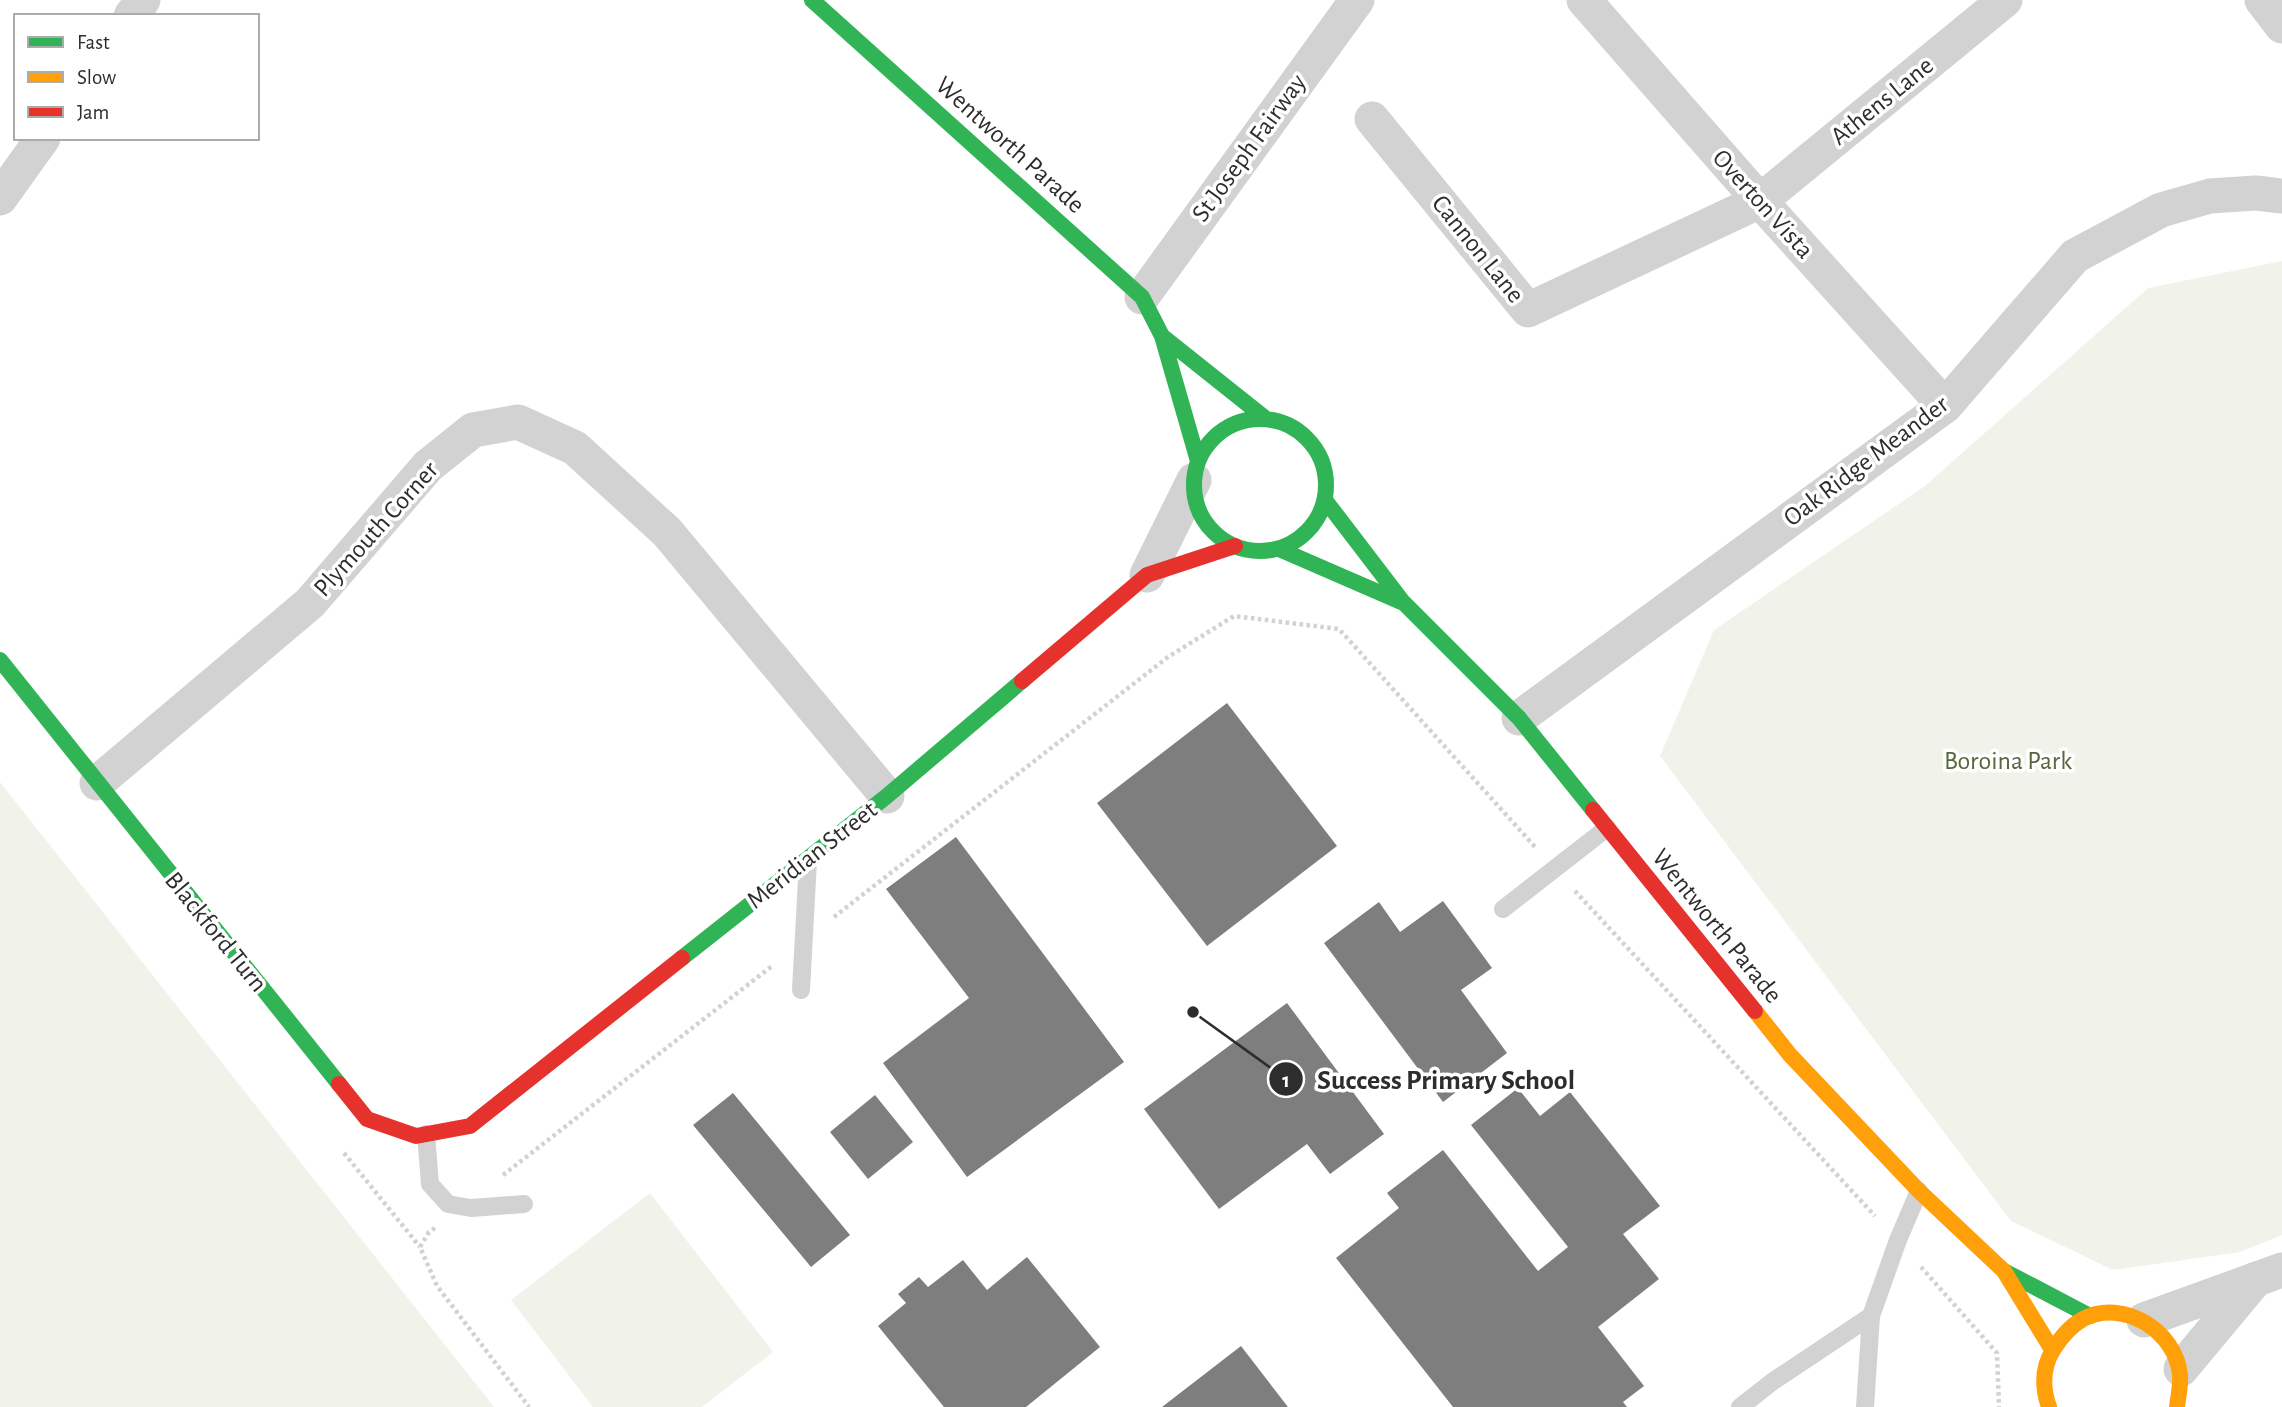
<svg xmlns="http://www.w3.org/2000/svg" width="2282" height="1407" font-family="'Alegreya Sans',sans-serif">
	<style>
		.green { fill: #f1f3eb }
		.building { fill: #7e7e7e }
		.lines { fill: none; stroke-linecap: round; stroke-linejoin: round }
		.path { stroke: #d2d2d2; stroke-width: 4.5; stroke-dasharray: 3.5 3.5; stroke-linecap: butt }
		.lane { stroke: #d2d2d2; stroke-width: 18 }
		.street { stroke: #d2d2d2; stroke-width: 35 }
		.fast { stroke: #30b455; stroke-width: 16 }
		.slow { stroke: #ff9f0a; stroke-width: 16 }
		.jam { stroke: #e5322d; stroke-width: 16 }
		.labels { text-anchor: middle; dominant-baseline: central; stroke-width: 7; stroke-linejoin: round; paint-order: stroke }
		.street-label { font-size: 26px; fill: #2d2d2d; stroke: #fff }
		.park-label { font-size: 26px; fill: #57673c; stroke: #fff }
		.leader { fill: none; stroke: #2d2d2d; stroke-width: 2.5 }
		.callout-dot { fill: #2d2d2d; stroke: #fff; stroke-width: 2.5 }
		.mark-label { font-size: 21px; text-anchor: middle; font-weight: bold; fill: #fff }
		.callout-label { font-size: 28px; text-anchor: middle; font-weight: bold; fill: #2d2d2d; stroke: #fff; stroke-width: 7; stroke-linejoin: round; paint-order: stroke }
	</style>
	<rect width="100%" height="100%" fill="#fff"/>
	<!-- green -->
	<path class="green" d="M 2282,261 L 2282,1235 L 2240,1252 L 2113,1270 L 2011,1221 L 1660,756 L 1714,630 L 1925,486 L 2148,288 Z
		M 0,782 L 494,1407 L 0,1407 Z
		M 650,1193 L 773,1352 L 702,1407 L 593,1407 L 511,1300 Z"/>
	<!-- building -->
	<path class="building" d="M 1227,703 L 1337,846 L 1207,946 L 1097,803 Z
		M 956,837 L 1124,1062 L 967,1177 L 883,1063 L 969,998 L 886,889 Z
		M 1443,901 L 1492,968 L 1461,990 L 1507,1053 L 1443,1102 L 1324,943 L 1379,902 L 1400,932 Z
		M 1287,1003 L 1384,1134 L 1330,1174 L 1307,1144 L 1219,1209 L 1144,1109 Z
		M 1518,1088 L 1540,1116 L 1570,1092 L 1660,1206 L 1623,1234 L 1659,1279 L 1598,1327 L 1644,1386 L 1623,1402 L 1627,1407 L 1453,1407 L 1336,1258 L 1399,1208 L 1387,1193 L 1443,1150 L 1538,1271 L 1568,1247 L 1471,1125 Z
		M 733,1093 L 850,1235 L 811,1267 L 693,1125 Z
		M 875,1095 L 913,1142 L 868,1179 L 830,1132 Z
		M 1027,1257 L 1100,1347 L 1026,1407 L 944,1407 L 878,1326 L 906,1303 L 898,1294 L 919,1277 L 928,1287 L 963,1260 L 987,1290 Z
		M 1241,1346 L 1288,1407 L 1162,1407 Z"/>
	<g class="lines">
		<!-- path -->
		<path class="path" d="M 1575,891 L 1875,1216
			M 834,917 L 1168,657 L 1234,616 L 1339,629 L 1536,848
			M 344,1153 L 420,1247
			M 503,1175 L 772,966
			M 435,1228 L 429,1232 L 420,1247 L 437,1286 L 529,1407
			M 1921,1267 L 1997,1353 L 1999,1407"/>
		<!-- lane -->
		<path class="lane" d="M 1503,909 L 1607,828
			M 801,990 L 808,861
			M 426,1134 L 430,1184 L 448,1204 L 471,1208 L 524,1204
			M 1740,1407 L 1772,1382 L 1871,1316
			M 1865,1407 L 1871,1316 L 1898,1240 L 1919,1191"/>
		<!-- street -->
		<path class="street" d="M 1584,0 L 1760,201 L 1945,406
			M 2262,0 L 2282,26
			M 131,16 L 143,0
			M 1372,119 L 1528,310 L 1760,201 L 2005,0
			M 0,198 L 43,138
			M 1142,297 L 1357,0
			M 1147,575 L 1194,480
			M 1519,718 L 1945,406 L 2075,256 L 2161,210 L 2210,196 L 2256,193 L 2282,196
			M 97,783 L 310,603 L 428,466 L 473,430 L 518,422 L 575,448 L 667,532 L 887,796
			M 2144,1320 L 2282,1270
			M 2181,1369 L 2256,1279"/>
		<!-- fast -->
		<path class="fast" d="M 812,0 L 1142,297 L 1162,336 L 1198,461
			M 1162,336 L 1265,418
			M1194 485a66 66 0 1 1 132 0a66 66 0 1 1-132 0Z
			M 1325,500 L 1403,602 L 1519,718 L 1593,810
			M 1279,549 L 1401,602
			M 0,660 L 339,1084
			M 682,958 L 887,796 L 1022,681
			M 2004,1271 L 2090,1316"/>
		<!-- slow -->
		<path class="slow" d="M 1755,1011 L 1790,1055 L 1919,1191 L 2004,1271 L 2051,1348
			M 2049,1407 C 2042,1387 2042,1368 2053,1350 C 2061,1337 2069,1327 2083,1319 C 2123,1298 2176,1331 2180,1375 C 2181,1385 2178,1397 2177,1407"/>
		<!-- jam -->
		<path class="jam" d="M 1022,681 L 1147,575 L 1235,546
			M 1593,810 L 1755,1011
			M 339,1084 L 367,1119 L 416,1136 L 470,1126 L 682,958"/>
	</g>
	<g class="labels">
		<!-- street labels -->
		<g class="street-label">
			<text transform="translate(1882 101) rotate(-39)">Athens Lane</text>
			<text transform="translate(1010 145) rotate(42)">Wentworth Parade</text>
			<text transform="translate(1249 148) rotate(-54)">St Joseph Fairway</text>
			<text transform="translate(1763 204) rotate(48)">Overton Vista</text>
			<text transform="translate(1478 249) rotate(51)">Cannon Lane</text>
			<text transform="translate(1866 461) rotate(-37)">Oak Ridge Meander</text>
			<text transform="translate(376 529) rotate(-48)">Plymouth Corner</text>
			<text transform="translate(812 855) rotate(-38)">Meridian Street</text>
			<text transform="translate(1717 926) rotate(51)">Wentworth Parade</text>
			<text transform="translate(216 932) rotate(51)">Blackford Turn</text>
		</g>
		<!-- park labels -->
		<g class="park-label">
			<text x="2008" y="761">Boroina Park</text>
		</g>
	</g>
	<!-- callouts -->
	<path class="leader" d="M1193 1012L1286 1079"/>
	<g class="callout-dot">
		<circle cx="1193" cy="1012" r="7"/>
		<circle cx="1286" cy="1079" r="18"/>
	</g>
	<g class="mark-label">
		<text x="1286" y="1087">1</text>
	</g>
	<g class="callout-label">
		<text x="1446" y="1089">Success Primary School</text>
	</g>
	<!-- legend -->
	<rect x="14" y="14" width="245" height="126" fill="#ffffff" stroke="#ababab" stroke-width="2"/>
	<rect x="28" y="37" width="35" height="10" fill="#30b455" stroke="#ababab" stroke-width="2"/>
	<text x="77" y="49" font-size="21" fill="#2d2d2d">Fast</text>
	<rect x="28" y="72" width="35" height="10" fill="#ff9f0a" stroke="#ababab" stroke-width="2"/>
	<text x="77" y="84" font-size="21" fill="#2d2d2d">Slow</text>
	<rect x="28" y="107" width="35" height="10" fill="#e5322d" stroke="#ababab" stroke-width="2"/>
	<text x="77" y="119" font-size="21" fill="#2d2d2d">Jam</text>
</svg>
